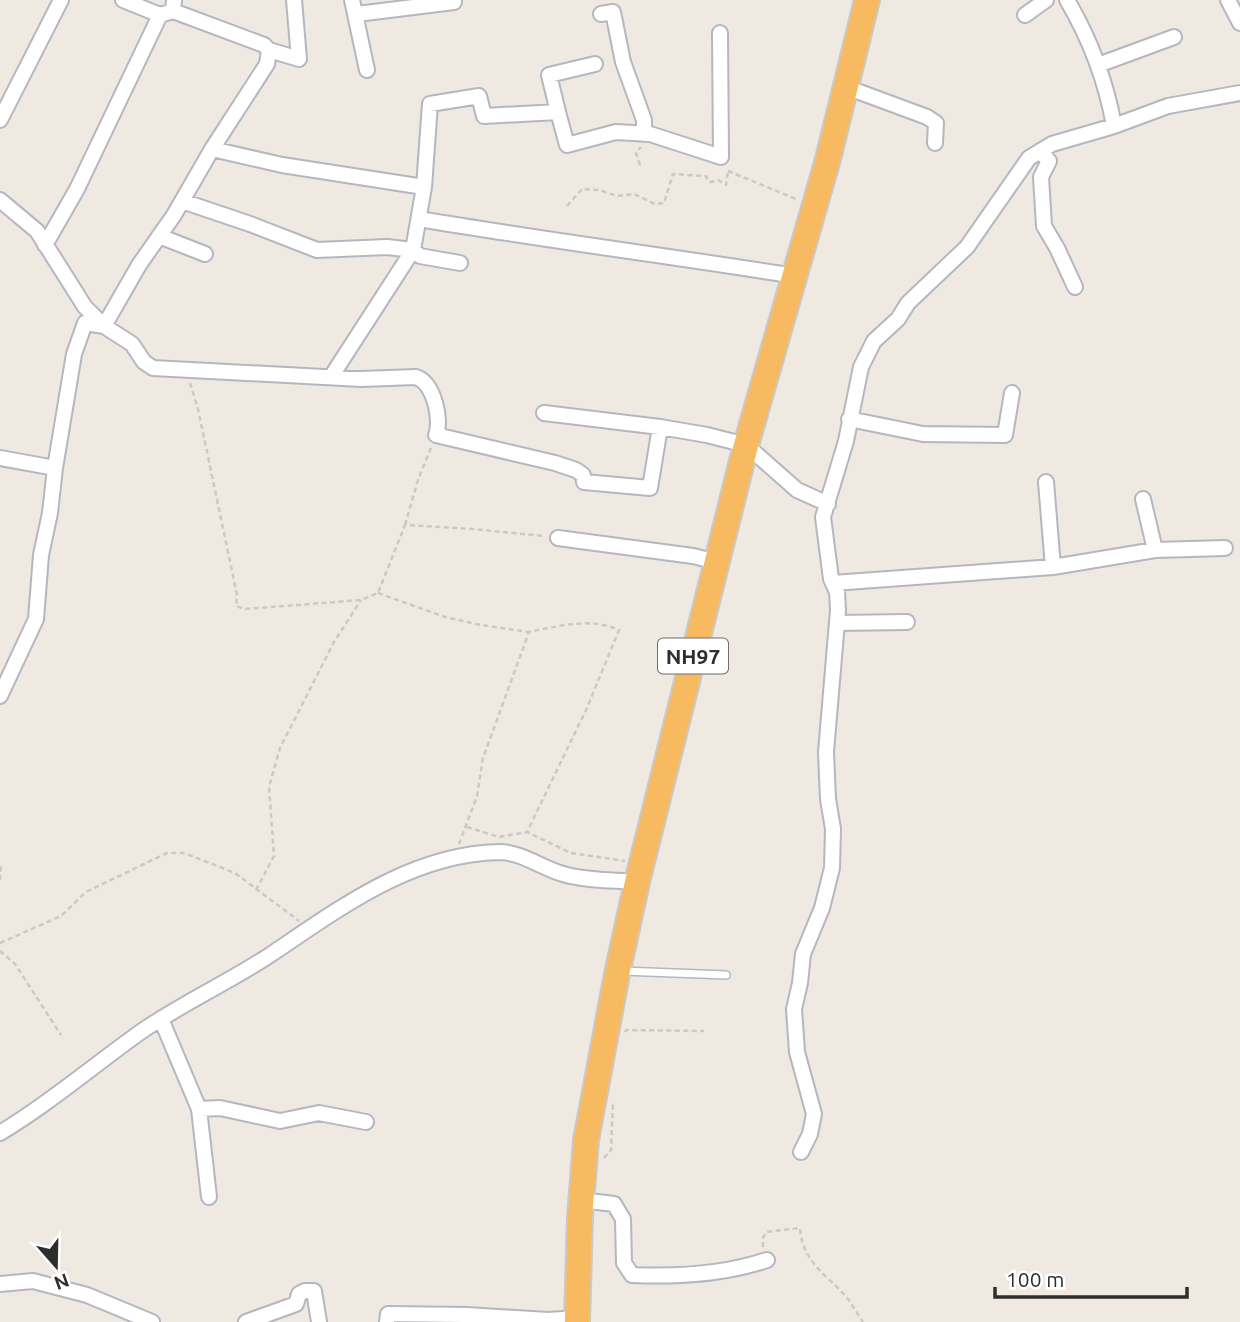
<svg xmlns="http://www.w3.org/2000/svg" width="1240" height="1322" font-family="Ubuntu,sans-serif">
	<style>
		.lines { fill: none; stroke-linecap: round; stroke-linejoin: round }
		.service-casing { stroke: #b4b7c1; stroke-width: 10 }
		.minor-casing { stroke: #b4b7c1; stroke-width: 18 }
		.trunk-casing { stroke: #c9c9c9; stroke-width: 28 }
		.path { stroke: #c9c9c9; stroke-width: 2.5; stroke-dasharray: 5 3.5; stroke-linecap: butt }
		.service { stroke: #fff; stroke-width: 7 }
		.minor { stroke: #fff; stroke-width: 14 }
		.trunk { stroke: #f8ba60; stroke-width: 24 }
		.labels { text-anchor: middle; dominant-baseline: central; stroke-width: 5; stroke-linejoin: round; paint-order: stroke }
		.shield { fill: #fff; stroke: #6d6d6d; stroke-width: 2 }
		.shield-label { font-size: 21px; font-weight: bold; fill: #2e2e2e }
	</style>
	<rect width="100%" height="100%" fill="#efe9e1"/>
	<g class="lines">
		<!-- service casing -->
		<g class="service-casing">
			<path id="service" d="M 622,971 L 726,975"/>
		</g>
		<!-- minor casing -->
		<g class="minor-casing">
			<path id="minor" d="M 123,0 L 160,15
				M 352,0 L 367,70
				M 1067,0 C 1090,39 1106,81 1114,126
				M 1228,0 L 1240,23
				M 173,11 L 264,45 L 269,50
				M 357,14 L 454,2 L 454,0
				M 601,14 L 613,12 L 623,62 L 644,120 L 644,134
				M 1025,15 L 1046,0
				M 1098,65 L 1174,37
				M 846,87 L 927,117 L 936,123 L 935,143
				M 558,112 L 549,75 L 595,64
				M 0,120 L 61,0
				M 212,149 L 282,165 L 424,187
				M 1040,151 L 1049,161 L 1041,177 L 1044,226 L 1057,248 L 1075,287
				M 0,200 L 37,231 L 85,307 L 104,326 L 132,344 L 144,362 L 153,368 L 361,379 L 416,377 C 434,383 442,420 436,435 L 555,463 L 576,470 L 583,475 L 584,482 L 650,488 L 660,427
				M 182,201 L 250,224 L 317,250 L 387,247 L 413,250 L 420,256 L 460,263
				M 419,219 C 544,240 669,256 795,276
				M 159,236 L 205,254
				M 45,245 L 77,189 L 160,15 L 173,11 L 174,0
				M 104,326 L 139,265 L 174,215 L 212,149 L 267,64 L 269,50 L 299,59 L 294,0
				M 331,377 L 413,250 L 424,187 L 430,104 L 479,96 L 484,116 L 558,112 L 567,145 L 616,132 L 650,134 L 721,157 L 720,33
				M 544,413 L 660,427 L 707,435 L 746,445 L 797,490 L 828,504
				M 849,419 L 923,434 L 1005,435 L 1012,393
				M 0,458 L 55,468
				M 1046,482 L 1053,567
				M 1143,499 L 1155,550
				M 558,538 L 693,556 L 717,562
				M 833,583 L 1053,567 L 1155,550 L 1225,548
				M 837,623 L 907,622
				M 0,696 L 36,619 L 41,555 L 50,513 L 55,468 L 74,354 L 85,323 L 104,326
				M 161,1019 L 199,1109 L 209,1197
				M 199,1109 L 220,1108 L 280,1121 L 319,1113 L 366,1122
				M 0,1133 C 50,1103 94,1065 142,1031 C 183,1003 229,982 270,955 C 340,908 411,854 499,852 C 521,852 542,868 563,874 C 587,881 613,880 637,882
				M 801,1152 L 810,1134 L 814,1114 L 797,1052 L 794,1009 L 800,983 L 803,954 L 822,908 L 832,868 L 833,829 L 828,799 L 826,752 L 838,610 L 837,592 L 831,579 L 823,517 L 846,441 L 861,367 L 874,341 L 898,319 L 908,303 L 967,247 L 1029,158 L 1052,144 L 1114,126 L 1168,106 L 1240,93
				M 581,1200 L 614,1204 L 623,1219 L 624,1263 L 632,1275 C 676,1277 725,1274 767,1260
				M 0,1284 L 33,1281 L 87,1295 L 152,1322
				M 246,1322 L 296,1304 L 299,1294 L 305,1291 L 314,1291 L 319,1322
				M 387,1322 L 388,1314 L 467,1315 L 548,1320 L 578,1318"/>
		</g>
		<!-- trunk casing -->
		<g class="trunk-casing">
			<path id="trunk" d="M 577,1322 L 580,1217 L 586,1140 L 617,974 L 637,882 L 746,445 L 828,159 L 867,0"/>
		</g>
		<!-- path -->
		<path class="path" d="M 640,165 L 636,153 L 641,147
			M 728,171 L 796,199
			M 567,206 L 582,189 L 599,190 L 617,196 L 634,194 L 655,204 L 664,203 L 673,174 L 706,176 L 708,181 L 712,182 L 718,180 L 726,185 L 728,171
			M 190,383 L 198,409 L 237,595 L 236,606 L 245,609 L 361,600 L 378,593 L 405,525 L 472,529 L 544,536
			M 405,525 L 418,480 L 432,445
			M 378,593 L 445,617 L 481,625 L 529,632
			M 467,827 L 499,837 L 527,832
			M 459,844 L 477,796 L 483,758 L 529,632 C 558,626 591,617 619,630 L 587,708 L 527,832 L 571,853 L 625,861
			M 0,880 L 1,865
			M 256,890 L 274,856 L 269,787 L 280,748 L 334,642 L 361,600
			M 0,943 L 61,916 L 86,892 L 167,853 L 184,853 L 235,873 L 299,921
			M 0,951 L 15,964 L 61,1035
			M 625,1032 L 626,1030 L 704,1031
			M 604,1158 L 611,1150 L 613,1101
			M 763,1247 L 763,1238 L 766,1232 L 800,1228 C 803,1264 827,1274 848,1299 C 853,1306 858,1315 863,1322"/>
		<!-- service -->
		<use href="#service" class="service"/>
		<!-- minor -->
		<use href="#minor" class="minor"/>
		<!-- trunk -->
		<use href="#trunk" class="trunk"/>
	</g>
	<g class="labels">
		<!-- shield labels -->
		<rect class="shield" x="658" y="638.5" width="70" height="35" rx="5"/>
		<g class="shield-label">
			<text x="693" y="656">NH97</text>
		</g>
	</g>
	<!-- north arrow -->
	<g transform="translate(56 1266) rotate(160)" stroke="#ffffff" stroke-width="5" paint-order="stroke">
	<path d="M0-5L12 26L0 18L-12 26Z" fill="#2e2e2e"/>
	<text y="-10" font-size="19" font-weight="bold" text-anchor="middle" fill="#2e2e2e">N</text>
	</g>
	<!-- scale -->
	<path d="M995 1287v10h192v-10" fill="none" stroke="#2e2e2e" stroke-width="3.5"/>
	<text x="1006" y="1287" font-size="21" fill="#2e2e2e" stroke="#ffffff" stroke-width="5" paint-order="stroke">100 m</text>
</svg>
